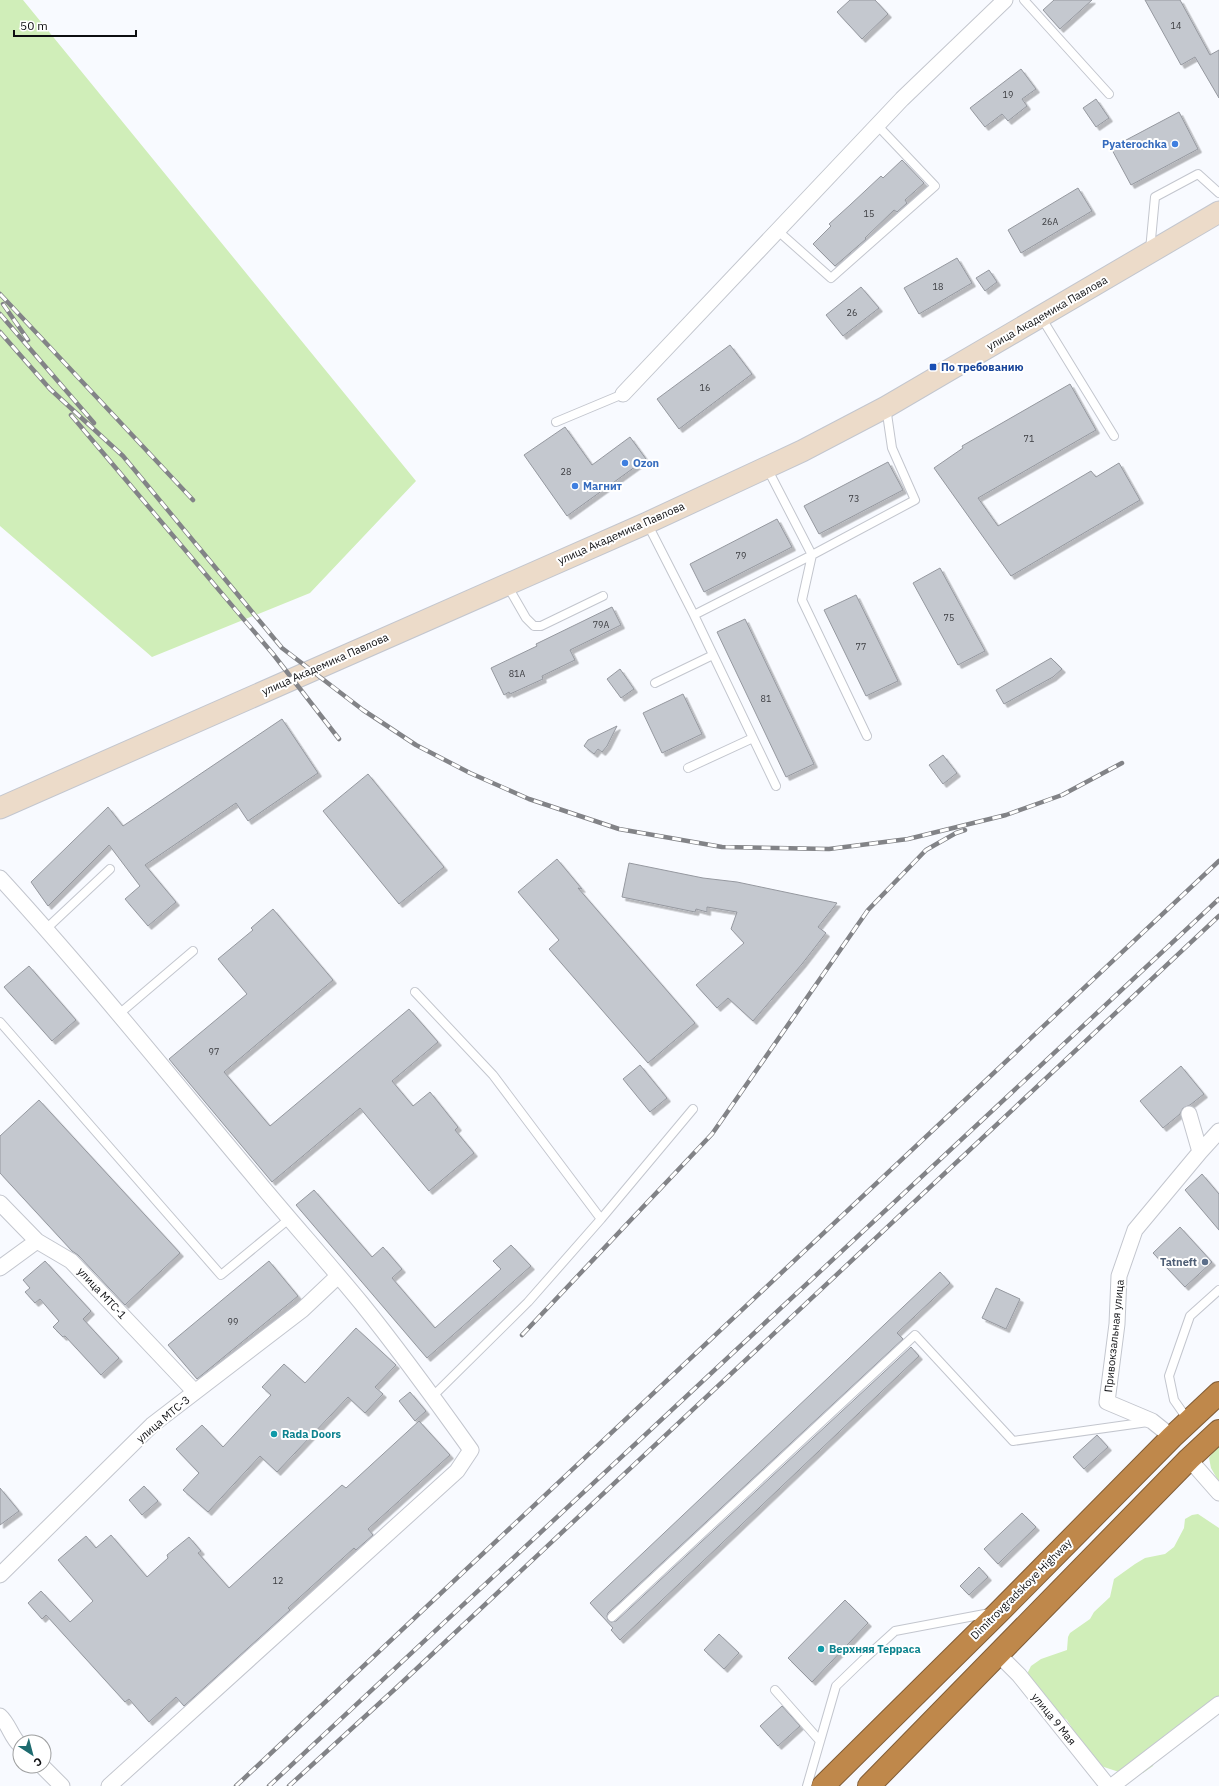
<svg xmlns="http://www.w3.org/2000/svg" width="1219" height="1786" font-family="'IBM Plex Sans',sans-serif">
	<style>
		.green { fill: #d0eeb9 }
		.building { fill: #c4c8cf; stroke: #95989f; filter: url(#shadow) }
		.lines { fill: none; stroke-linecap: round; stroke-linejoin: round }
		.lane-casing { stroke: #c3c6ce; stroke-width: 10 }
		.street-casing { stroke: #c3c6ce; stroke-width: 17 }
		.secondary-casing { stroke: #c3c6ce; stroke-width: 23 }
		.highway-casing { stroke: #815d37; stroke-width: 24 }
		.lane { stroke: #fff; stroke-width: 8 }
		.street { stroke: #fff; stroke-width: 15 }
		.secondary { stroke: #ecdbc9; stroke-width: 21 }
		.highway { stroke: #bf884b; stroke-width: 22 }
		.rail-casing { stroke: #828387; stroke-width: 4.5 }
		.rail { stroke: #fff; stroke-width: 3; stroke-dasharray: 9; stroke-linecap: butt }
		.shop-dot { fill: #3f7fe0; stroke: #fff; stroke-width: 1.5 }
		.transit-dot { fill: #1a4fb4; stroke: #fff; stroke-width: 1.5 }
		.service-dot { fill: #5c6f8a; stroke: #fff; stroke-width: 1.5 }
		.culture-dot { fill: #0f9aa8; stroke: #fff; stroke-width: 1.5 }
		.labels { text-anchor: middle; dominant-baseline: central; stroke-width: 4; stroke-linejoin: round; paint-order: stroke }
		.number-label { font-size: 9px; fill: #3b3c40 }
		.shop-label { font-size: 11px; font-weight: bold; fill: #366cbe; stroke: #fff; text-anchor: start }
		.street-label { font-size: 11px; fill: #0d0e11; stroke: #fff }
		.transit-label { font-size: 11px; font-weight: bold; fill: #164399; stroke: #fff; text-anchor: start }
		.service-label { font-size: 11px; font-weight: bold; fill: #4e5e75; stroke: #fff; text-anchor: end }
		.culture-label { font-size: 11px; font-weight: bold; fill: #0d838f; stroke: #fff; text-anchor: start }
	</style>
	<defs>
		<filter id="shadow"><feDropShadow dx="3.5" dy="3.5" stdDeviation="0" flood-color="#0004"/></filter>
	</defs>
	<rect width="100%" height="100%" fill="#f8faff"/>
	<!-- green -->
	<path class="green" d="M 0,0 L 23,0 L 416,481 L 310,593 L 152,657 L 0,526 Z
		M 1219,1444 L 1219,1482 L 1211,1468 L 1209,1458 Z
		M 1198,1514 L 1219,1528 L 1219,1710 L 1202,1716 L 1184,1721 L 1165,1735 L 1158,1744 L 1153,1766 L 1143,1773 L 1125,1774 L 1098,1765 L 1089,1755 L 1067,1720 L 1034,1696 L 1029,1684 L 1028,1672 L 1031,1666 L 1041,1659 L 1067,1650 L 1068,1637 L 1070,1633 L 1090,1619 L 1094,1612 L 1110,1597 L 1114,1579 L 1135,1564 L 1145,1558 L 1165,1554 L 1174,1547 L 1184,1528 L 1185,1519 L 1192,1515 Z"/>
	<!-- building -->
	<path class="building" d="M 850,0 L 875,0 L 888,14 L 862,39 L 837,12 Z
		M 1054,0 L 1092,0 L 1060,29 L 1043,10 Z
		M 1145,0 L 1180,0 L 1210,55 L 1219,50 L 1219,98 L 1195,57 L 1181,65 Z
		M 1021,69 L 1036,89 L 1022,99 L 1027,106 L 1008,121 L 1002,114 L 985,127 L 970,108 Z
		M 1096,99 L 1109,118 L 1096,127 L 1083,108 Z
		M 1179,112 L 1198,149 L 1131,185 L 1111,148 Z
		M 902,160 L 924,183 L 905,200 L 907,203 L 897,212 L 894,210 L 865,238 L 866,239 L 835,266 L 813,244 L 831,226 L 829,224 L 850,205 L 881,176 L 883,178 Z
		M 1078,188 L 1092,211 L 1021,253 L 1008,230 Z
		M 957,258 L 972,283 L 919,314 L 904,288 Z
		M 989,270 L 997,282 L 985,291 L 976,278 Z
		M 861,287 L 879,308 L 843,336 L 826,315 Z
		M 730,345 L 752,374 L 679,429 L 657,399 Z
		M 1070,384 L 1096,430 L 978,498 L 998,526 L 1091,471 L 1096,477 L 1119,463 L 1140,500 L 1011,576 L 934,468 L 963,448 L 962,446 Z
		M 565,427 L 592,465 L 630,437 L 646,459 L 567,516 L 524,455 Z
		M 888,462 L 903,490 L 819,534 L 804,506 Z
		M 777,519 L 792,547 L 704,592 L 690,564 Z
		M 940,568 L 985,651 L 958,665 L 913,583 Z
		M 856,595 L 898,681 L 866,696 L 824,610 Z
		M 612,607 L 621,625 L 570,650 L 575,660 L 542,676 L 543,679 L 510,694 L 509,692 L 504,695 L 491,668 L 537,646 L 536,644 Z
		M 745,619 L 814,764 L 786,777 L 717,632 Z
		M 1051,658 L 1062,669 L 1053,677 L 1004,704 L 996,690 Z
		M 620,669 L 634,689 L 621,698 L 607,679 Z
		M 683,694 L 702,734 L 662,753 L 643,713 Z
		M 282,719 L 318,773 L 248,821 L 236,803 L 145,865 L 176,902 L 148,926 L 125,899 L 140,886 L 109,845 L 48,906 L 31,882 L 108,807 L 123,826 Z
		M 617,726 L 607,746 L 602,752 L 598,749 L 594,754 L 584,746 L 588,740 Z
		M 943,755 L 957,773 L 943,784 L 929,765 Z
		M 368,774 L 444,867 L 399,904 L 323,811 Z
		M 557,859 L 582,889 L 578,888 L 695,1023 L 648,1063 L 549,949 L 559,940 L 518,892 Z
		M 629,863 L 703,878 L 737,882 L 837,903 L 818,927 L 826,933 L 802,964 L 753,1021 L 728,998 L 717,1008 L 696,985 L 744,943 L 731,929 L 737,912 L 707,907 L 707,912 L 696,909 L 695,912 L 622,897 Z
		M 273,909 L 333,980 L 224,1072 L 270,1126 L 409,1009 L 438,1042 L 392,1081 L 413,1106 L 430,1092 L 458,1127 L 455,1130 L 474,1153 L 429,1191 L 360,1108 L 272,1182 L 169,1059 L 247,994 L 218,959 L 253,930 L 251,928 Z
		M 29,966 L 76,1020 L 52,1041 L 4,987 Z
		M 640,1065 L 667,1098 L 650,1112 L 623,1079 Z
		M 1181,1066 L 1204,1094 L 1190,1105 L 1183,1108 L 1180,1114 L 1163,1128 L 1140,1101 Z
		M 39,1100 L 180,1253 L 125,1305 L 78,1255 L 72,1251 L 0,1173 L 0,1136 Z
		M 1202,1174 L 1219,1194 L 1219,1230 L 1185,1190 Z
		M 314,1190 L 372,1257 L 383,1247 L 402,1269 L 392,1278 L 435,1328 L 501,1269 L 493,1261 L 511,1245 L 531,1266 L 427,1358 L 296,1205 Z
		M 1180,1227 L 1212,1262 L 1185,1287 L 1153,1253 Z
		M 45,1261 L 91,1311 L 83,1319 L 119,1358 L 101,1375 L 65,1336 L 63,1337 L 53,1327 L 59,1321 L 40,1299 L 35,1303 L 25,1292 L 30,1288 L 23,1280 Z
		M 269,1261 L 298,1296 L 197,1379 L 168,1345 Z
		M 940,1272 L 950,1283 L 897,1333 L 903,1339 L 608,1613 L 607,1616 L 608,1620 L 611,1622 L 616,1621 L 911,1347 L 919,1356 L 620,1640 L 611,1630 L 613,1628 L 590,1603 Z
		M 996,1288 L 1020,1299 L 1006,1329 L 982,1318 Z
		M 356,1328 L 396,1365 L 375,1387 L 383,1394 L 365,1413 L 348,1397 L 277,1472 L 260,1456 L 208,1512 L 183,1490 L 199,1473 L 176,1449 L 202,1425 L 223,1447 L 271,1395 L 262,1387 L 284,1364 L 305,1383 Z
		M 410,1392 L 426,1411 L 415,1421 L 399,1401 Z
		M 419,1421 L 450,1455 L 368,1529 L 373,1535 L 356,1550 L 354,1548 L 288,1608 L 290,1610 L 184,1706 L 176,1697 L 149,1722 L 129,1699 L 125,1702 L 46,1615 L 42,1619 L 28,1603 L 41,1591 L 70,1622 L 93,1601 L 58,1560 L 86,1536 L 96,1548 L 111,1535 L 147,1577 L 168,1558 L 167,1555 L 189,1537 L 201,1551 L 198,1553 L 229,1588 L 342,1485 L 346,1488 Z
		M 1097,1435 L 1108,1447 L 1084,1469 L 1073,1457 Z
		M 144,1486 L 158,1501 L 142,1515 L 129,1500 Z
		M 0,1488 L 19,1511 L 0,1525 Z
		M 1022,1513 L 1036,1527 L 998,1564 L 984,1549 Z
		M 979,1567 L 988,1577 L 969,1595 L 960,1586 Z
		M 845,1600 L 868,1623 L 812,1682 L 788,1658 Z
		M 719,1634 L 739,1653 L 724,1669 L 704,1650 Z
		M 782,1706 L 800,1726 L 778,1746 L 760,1726 Z"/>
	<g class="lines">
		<!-- lane casing -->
		<g class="lane-casing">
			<path id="lane" d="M 1024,0 L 1109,94
				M 778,231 L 831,278 L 935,186 L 878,126
				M 1150,250 L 1155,197 L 1198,174 L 1219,193
				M 1041,317 L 1114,436
				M 556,422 L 623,394
				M 767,468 L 812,555 L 802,600 L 867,736
				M 647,523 L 694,615 L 776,786
				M 507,585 L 526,618 L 534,626 L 541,626 L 603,596
				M 694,615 L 812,555 L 915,500 L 892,448 L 886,407
				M 655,683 L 713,655
				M 688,768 L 753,738
				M 46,929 L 110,869
				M 415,992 L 493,1075 L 601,1219
				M 119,1014 L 193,951
				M 0,1022 L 221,1275 L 289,1219
				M 433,1396 L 528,1302 L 601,1219 L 693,1109
				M 1188,1420 L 1174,1400 L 1169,1376 L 1190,1316 L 1219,1290
				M 612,1617 L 915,1335 L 1013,1441 L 1148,1422
				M 775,1690 L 820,1741
				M 807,1786 L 836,1686 L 863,1660 L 895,1631 L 990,1613"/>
		</g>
		<!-- street casing -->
		<g class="street-casing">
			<path id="street" d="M 623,394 L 902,99 L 1005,0
				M 0,878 C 87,973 168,1074 251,1173 C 287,1217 326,1260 362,1304 C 400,1351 436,1401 471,1450 L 457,1471 L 109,1786
				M 1200,1152 L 1219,1131
				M 0,1203 L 37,1241 L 71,1261 L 195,1392
				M 0,1268 L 37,1241
				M 1172,1437 L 1152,1421 L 1107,1402 L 1117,1324 L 1119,1276 L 1135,1230 L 1200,1152 L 1189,1114
				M 1189,1459 L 1219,1493
				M 0,1575 L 152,1425 L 302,1310 L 338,1276
				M 998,1654 L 1019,1675 L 1108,1786
				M 0,1716 C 9,1724 11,1737 20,1745
				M 42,1766 L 62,1786
				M 1112,1786 L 1219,1704"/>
		</g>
		<!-- secondary casing -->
		<g class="secondary-casing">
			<path id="secondary" d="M 0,808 L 647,523 L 802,451 L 886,407 L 1219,212"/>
		</g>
		<!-- highway casing -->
		<g class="highway-casing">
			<path id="highway" d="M 823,1786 L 999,1612 L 1172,1437 L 1219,1393
				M 869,1786 L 1189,1459 L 1219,1431"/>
		</g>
		<!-- lane -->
		<use href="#lane" class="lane"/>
		<!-- street -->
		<use href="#street" class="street"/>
		<!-- secondary -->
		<use href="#secondary" class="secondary"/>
		<!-- highway -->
		<use href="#highway" class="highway"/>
		<!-- rail casing -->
		<g class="rail-casing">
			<path id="rail" d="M 0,294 L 193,500
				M 3,304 L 28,340
				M 0,314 L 94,423
				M 0,332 L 50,389 L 123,456 L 282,648 L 363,710 L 416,745 L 470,773 L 529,799 L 619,829 L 722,847 L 829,849 L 908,839 L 1006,815 L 1062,795 L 1122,763
				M 71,415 L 273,654 L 339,739
				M 522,1335 L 712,1134 L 868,910 L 926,850 L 956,833 L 965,830
				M 236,1786 L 1219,861
				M 269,1786 L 1219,899
				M 289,1786 L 395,1689 L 1219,916"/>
		</g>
		<!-- rail -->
		<use href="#rail" class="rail"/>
	</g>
	<!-- markers -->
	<g class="shop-dot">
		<circle cx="1175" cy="144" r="4"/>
		<circle cx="625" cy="463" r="4"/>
		<circle cx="575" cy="486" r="4"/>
	</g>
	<rect class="transit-dot" x="929" y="363" width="8" height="8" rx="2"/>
	<circle class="service-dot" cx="1205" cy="1262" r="4"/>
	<g class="culture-dot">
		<circle cx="274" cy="1434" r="4"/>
		<circle cx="821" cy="1649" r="4"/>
	</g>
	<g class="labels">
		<!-- number labels -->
		<g class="number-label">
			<text x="1176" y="25">14</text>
			<text x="1008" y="94">19</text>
			<text x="869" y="213">15</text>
			<text x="1050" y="221">26А</text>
			<text x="938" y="286">18</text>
			<text x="852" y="312">26</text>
			<text x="705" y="387">16</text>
			<text x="1029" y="438">71</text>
			<text x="566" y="471">28</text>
			<text x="854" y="498">73</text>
			<text x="741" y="555">79</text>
			<text x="949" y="617">75</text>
			<text x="601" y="624">79А</text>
			<text x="861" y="646">77</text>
			<text x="517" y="673">81А</text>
			<text x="766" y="698">81</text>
			<text x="214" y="1051">97</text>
			<text x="233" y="1321">99</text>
			<text x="278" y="1580">12</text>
		</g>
		<!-- shop labels -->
		<g class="shop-label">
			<text x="1167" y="144" text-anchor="end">Pyaterochka</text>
			<text x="633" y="463">Ozon</text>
			<text x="583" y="486">Магнит</text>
		</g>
		<!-- street labels -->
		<g class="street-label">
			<text transform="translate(1047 313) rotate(-30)">улица Академика Павлова</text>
			<text transform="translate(621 533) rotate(-24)">улица Академика Павлова</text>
			<text transform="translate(325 664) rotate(-24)">улица Академика Павлова</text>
			<text transform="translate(102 1293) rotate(47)">улица МТС-1</text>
			<text transform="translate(1114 1336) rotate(-84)">Привокзальная улица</text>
			<text transform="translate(163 1419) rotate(-40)">улица МТС-3</text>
			<text transform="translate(1021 1589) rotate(-45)">Dimitrovgradskoye Highway</text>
			<text transform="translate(1054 1719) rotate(51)">улица 9 Мая</text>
		</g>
		<!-- transit labels -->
		<g class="transit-label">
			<text x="941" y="367">По требованию</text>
		</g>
		<!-- service labels -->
		<g class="service-label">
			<text x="1197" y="1262">Tatneft</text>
		</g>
		<!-- culture labels -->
		<g class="culture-label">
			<text x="282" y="1434">Rada Doors</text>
			<text x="829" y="1649">Верхняя Терраса</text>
		</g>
	</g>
	<!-- north arrow -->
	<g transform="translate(32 1754) rotate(144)"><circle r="19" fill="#ffffff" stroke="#9e9fa0"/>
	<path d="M0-3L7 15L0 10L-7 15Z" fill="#1e6b6f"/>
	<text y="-6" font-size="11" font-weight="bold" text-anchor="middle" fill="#0d0e11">С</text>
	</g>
	<!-- scale -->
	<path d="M14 30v6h122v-6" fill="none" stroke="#0d0e11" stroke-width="2"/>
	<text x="20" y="30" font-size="12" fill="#0d0e11" stroke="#ffffff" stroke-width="3" paint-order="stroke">50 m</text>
</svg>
